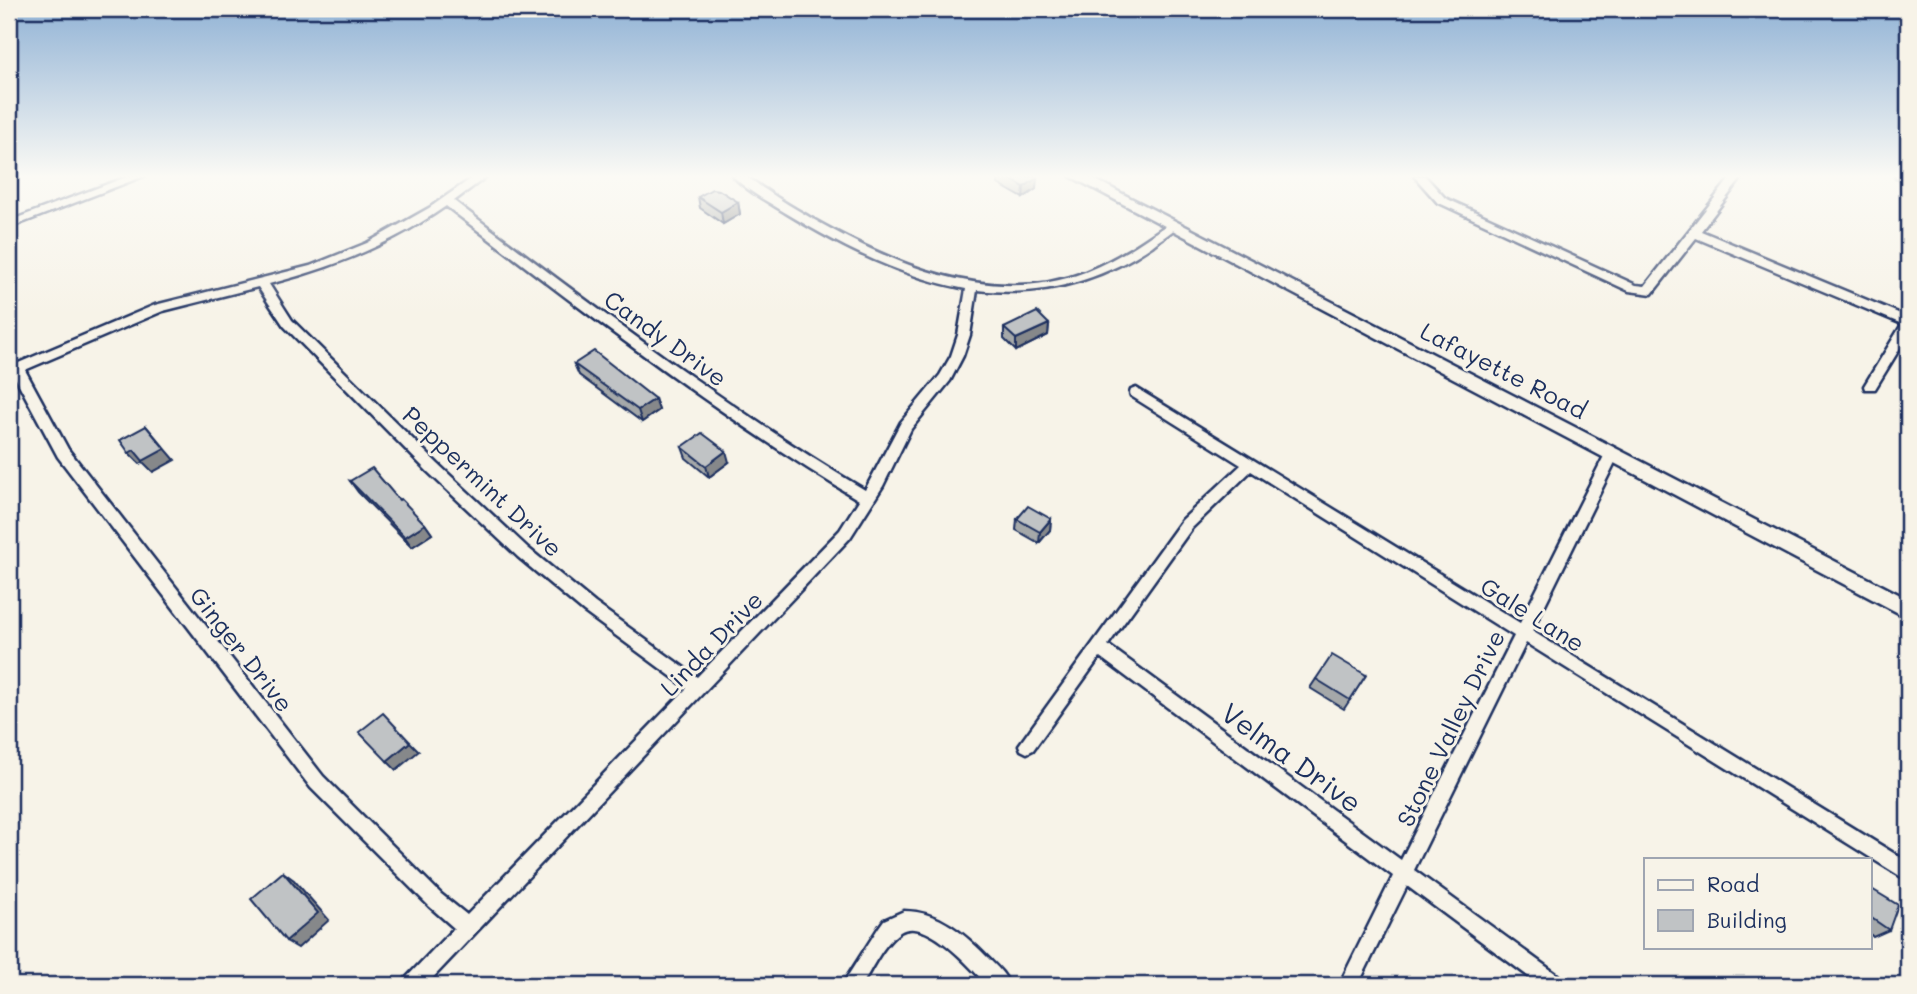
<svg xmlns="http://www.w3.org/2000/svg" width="1917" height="994" font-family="Mali,sans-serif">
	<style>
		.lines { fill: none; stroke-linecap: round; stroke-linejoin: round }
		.street-casing { stroke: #1b2f5e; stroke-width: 5 }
		.secondary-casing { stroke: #1b2f5e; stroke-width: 5 }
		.street { fill: #f7f3e8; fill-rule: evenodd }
		.secondary { fill: #f7f3e8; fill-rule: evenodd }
		.wall { fill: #a5a8a9; stroke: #1b2f5e; stroke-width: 2 }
		.shaded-wall { fill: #86888a; stroke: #1b2f5e; stroke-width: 2 }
		.building { fill: #c0c3c5; stroke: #1b2f5e; stroke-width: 2 }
		.labels { text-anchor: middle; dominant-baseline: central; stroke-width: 6; stroke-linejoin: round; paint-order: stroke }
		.street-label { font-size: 24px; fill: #1b2f5e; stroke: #f7f3e8 }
		.near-street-label { font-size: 28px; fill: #1b2f5e; stroke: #f7f3e8 }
	</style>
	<rect width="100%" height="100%" fill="#f7f3e8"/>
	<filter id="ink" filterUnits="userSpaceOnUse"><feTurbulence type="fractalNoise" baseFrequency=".0143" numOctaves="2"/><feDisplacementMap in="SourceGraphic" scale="14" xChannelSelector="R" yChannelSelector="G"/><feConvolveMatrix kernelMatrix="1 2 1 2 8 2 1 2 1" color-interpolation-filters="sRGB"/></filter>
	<g filter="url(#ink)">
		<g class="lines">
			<!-- street casing -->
			<g class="street-casing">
				<path id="street" d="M 129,176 L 144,176 L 9,228 L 9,221 Z
					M 475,176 L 487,176 L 454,201 C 588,302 721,404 865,490 L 901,422 L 940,375 L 951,356 L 958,335 L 966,289 C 901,277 842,247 786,213 C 768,202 747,191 733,176 C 736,176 740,175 743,176 C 751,178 759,186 766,190 C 780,200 796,209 811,218 C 892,264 992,308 1085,272 C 1116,260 1142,242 1168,224 L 1176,224 L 1178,226 C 1170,234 1160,239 1152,246 C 1100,282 1040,297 977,290 L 970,335 L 963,356 L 950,381 L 911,429 L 883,486 L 850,538 L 426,985 L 404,985 L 406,978 L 454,928 L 429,906 L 311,788 L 58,457 L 14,375 L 9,376 L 9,367 L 155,305 L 310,266 L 367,243 L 429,208 ZM 446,206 C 581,309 714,413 859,500 L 840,530 L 697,677 L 595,603 L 528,548 L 438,464 L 292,320 L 269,284 C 333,268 392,244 446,206 ZM 258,287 L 284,326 L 428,472 L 518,557 L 584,612 L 687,688 L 467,915 L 441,894 L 323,776 L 68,449 L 25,370 L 163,311 Z
					M 1414,176 L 1425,176 L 1445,198 L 1636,285 L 1645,286 L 1732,176 L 1743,176 L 1701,231 L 1908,317 L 1908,335 L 1875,389 L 1865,389 L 1864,386 L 1902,324 L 1696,238 L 1652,294 L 1629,291 L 1437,202 Z
					M 1895,176 L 1908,176 L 1908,181 L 1896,178 Z
					M 1136,388 L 1520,623 L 1607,450 L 1617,450 L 1619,454 L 1532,631 L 1908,862 L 1908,881 L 1526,643 L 1414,870 L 1562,978 L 1564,985 L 1540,985 L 1407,886 L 1358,985 L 1339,985 L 1393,876 L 1100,657 L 1033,750 L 1027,753 L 1021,750 L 1019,745 L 1182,520 L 1241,465 L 1131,396 L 1130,393 L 1131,390 ZM 1251,471 L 1514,636 L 1401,860 L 1108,645 L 1192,528 Z
					M 904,911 C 939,911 966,935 989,959 C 997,967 1006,975 1009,985 L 987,985 C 971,968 926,915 900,932 C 883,944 872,968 862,985 L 842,985 L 879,927 L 884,920 Z"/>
			</g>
			<!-- secondary casing -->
			<g class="secondary-casing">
				<path id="secondary" d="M 1070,176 L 1088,176 L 1908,599 L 1908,618 Z"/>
			</g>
			<!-- street -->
			<use href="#street" class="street"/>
			<!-- secondary -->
			<use href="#secondary" class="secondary"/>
		</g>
		<!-- wall -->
		<path class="wall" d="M 998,176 L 1033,176 L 1036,189 L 1023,198 L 998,184 Z
			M 698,197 L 738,202 L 740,214 L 723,224 L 700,208 Z
			M 1049,324 L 1048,335 L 1016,351 L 1004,339 L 1004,328 Z
			M 574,364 L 655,399 L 659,410 L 642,422 L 579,375 Z
			M 682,447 L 729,462 L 709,477 L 686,458 Z
			M 350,481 L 399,500 L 425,524 L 432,534 L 412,547 L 358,492 Z
			M 1017,519 L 1051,519 L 1050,530 L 1039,543 L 1016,530 Z
			M 1366,675 L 1344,709 L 1310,688 L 1316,679 Z
			M 1870,888 L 1889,930 L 1873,937 L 1870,934 Z"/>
		<!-- shaded-wall -->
		<path class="shaded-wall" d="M 1037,178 L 1036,189 L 1023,198 L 1024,187 Z
			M 738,202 L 740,214 L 723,224 L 721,212 Z
			M 1049,324 L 1048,335 L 1016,351 L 1016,339 Z
			M 655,399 L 659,410 L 642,422 L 638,410 Z
			M 146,426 L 175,460 L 153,472 L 143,462 L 140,464 L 129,453 Z
			M 726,451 L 729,462 L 709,477 L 706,466 Z
			M 1051,519 L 1050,530 L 1039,543 L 1040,532 Z
			M 425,524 L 432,534 L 412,547 L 405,537 Z
			M 410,742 L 419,751 L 396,770 L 387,761 Z
			M 283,872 L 294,880 L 329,920 L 298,948 L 286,941 Z"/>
		<!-- building -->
		<path class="building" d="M 1005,176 L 1033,176 L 1037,178 L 1024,187 Z
			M 712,189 L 719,190 L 738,202 L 721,212 L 698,197 Z
			M 1037,312 L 1049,324 L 1016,339 L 1004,328 Z
			M 594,351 L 655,399 L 638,410 L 574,364 Z
			M 146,426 L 165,449 L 143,461 L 134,450 L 129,453 L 120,440 Z
			M 702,433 L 726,451 L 706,466 L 682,447 Z
			M 372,468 L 399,500 L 401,499 L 425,524 L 405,537 L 350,481 Z
			M 1028,506 L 1051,519 L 1040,532 L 1017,519 Z
			M 1332,655 L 1366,675 L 1350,700 L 1316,679 Z
			M 383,713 L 410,742 L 387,761 L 359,732 Z
			M 283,872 L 318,913 L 286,941 L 251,899 Z
			M 1870,888 L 1898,905 L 1889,930 L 1870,917 Z"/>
	</g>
	<!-- sky -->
	<linearGradient id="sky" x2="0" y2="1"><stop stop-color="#90b2d5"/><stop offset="0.56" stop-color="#fbfaf5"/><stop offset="1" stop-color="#fbfaf5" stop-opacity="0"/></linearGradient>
	<rect width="1917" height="315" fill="url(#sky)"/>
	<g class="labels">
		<!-- street labels -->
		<g class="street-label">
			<text transform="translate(666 338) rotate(36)">Candy Drive</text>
			<text transform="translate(1504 370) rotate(27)">Lafayette Road</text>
			<text transform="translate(483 481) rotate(43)">Peppermint Drive</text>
			<text transform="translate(1533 614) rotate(32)">Gale Lane</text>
			<text transform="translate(711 643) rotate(-46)">Linda Drive</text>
			<text transform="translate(242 649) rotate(52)">Ginger Drive</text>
			<text transform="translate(1450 728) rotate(-64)">Stone Valley Drive</text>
		</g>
		<!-- near-street labels -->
		<g class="near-street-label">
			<text transform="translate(1292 757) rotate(36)">Velma Drive</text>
		</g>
	</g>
	<!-- margin -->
	<rect width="1917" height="994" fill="none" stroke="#f7f3e8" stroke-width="35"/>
	<rect x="18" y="18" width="1882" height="959" fill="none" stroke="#1b2f5e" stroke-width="2.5" filter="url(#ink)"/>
	<!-- legend -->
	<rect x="1644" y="858" width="228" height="91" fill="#f7f3e8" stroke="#9fa5b1" stroke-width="2"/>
	<rect x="1658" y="880" width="35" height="10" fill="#f7f3e8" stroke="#9fa5b1" stroke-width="2"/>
	<text x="1707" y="892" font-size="21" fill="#1b2f5e">Road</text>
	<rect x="1658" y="910" width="35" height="21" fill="#c0c3c5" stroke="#9fa5b1" stroke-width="2"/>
	<text x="1707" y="928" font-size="21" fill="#1b2f5e">Building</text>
</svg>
